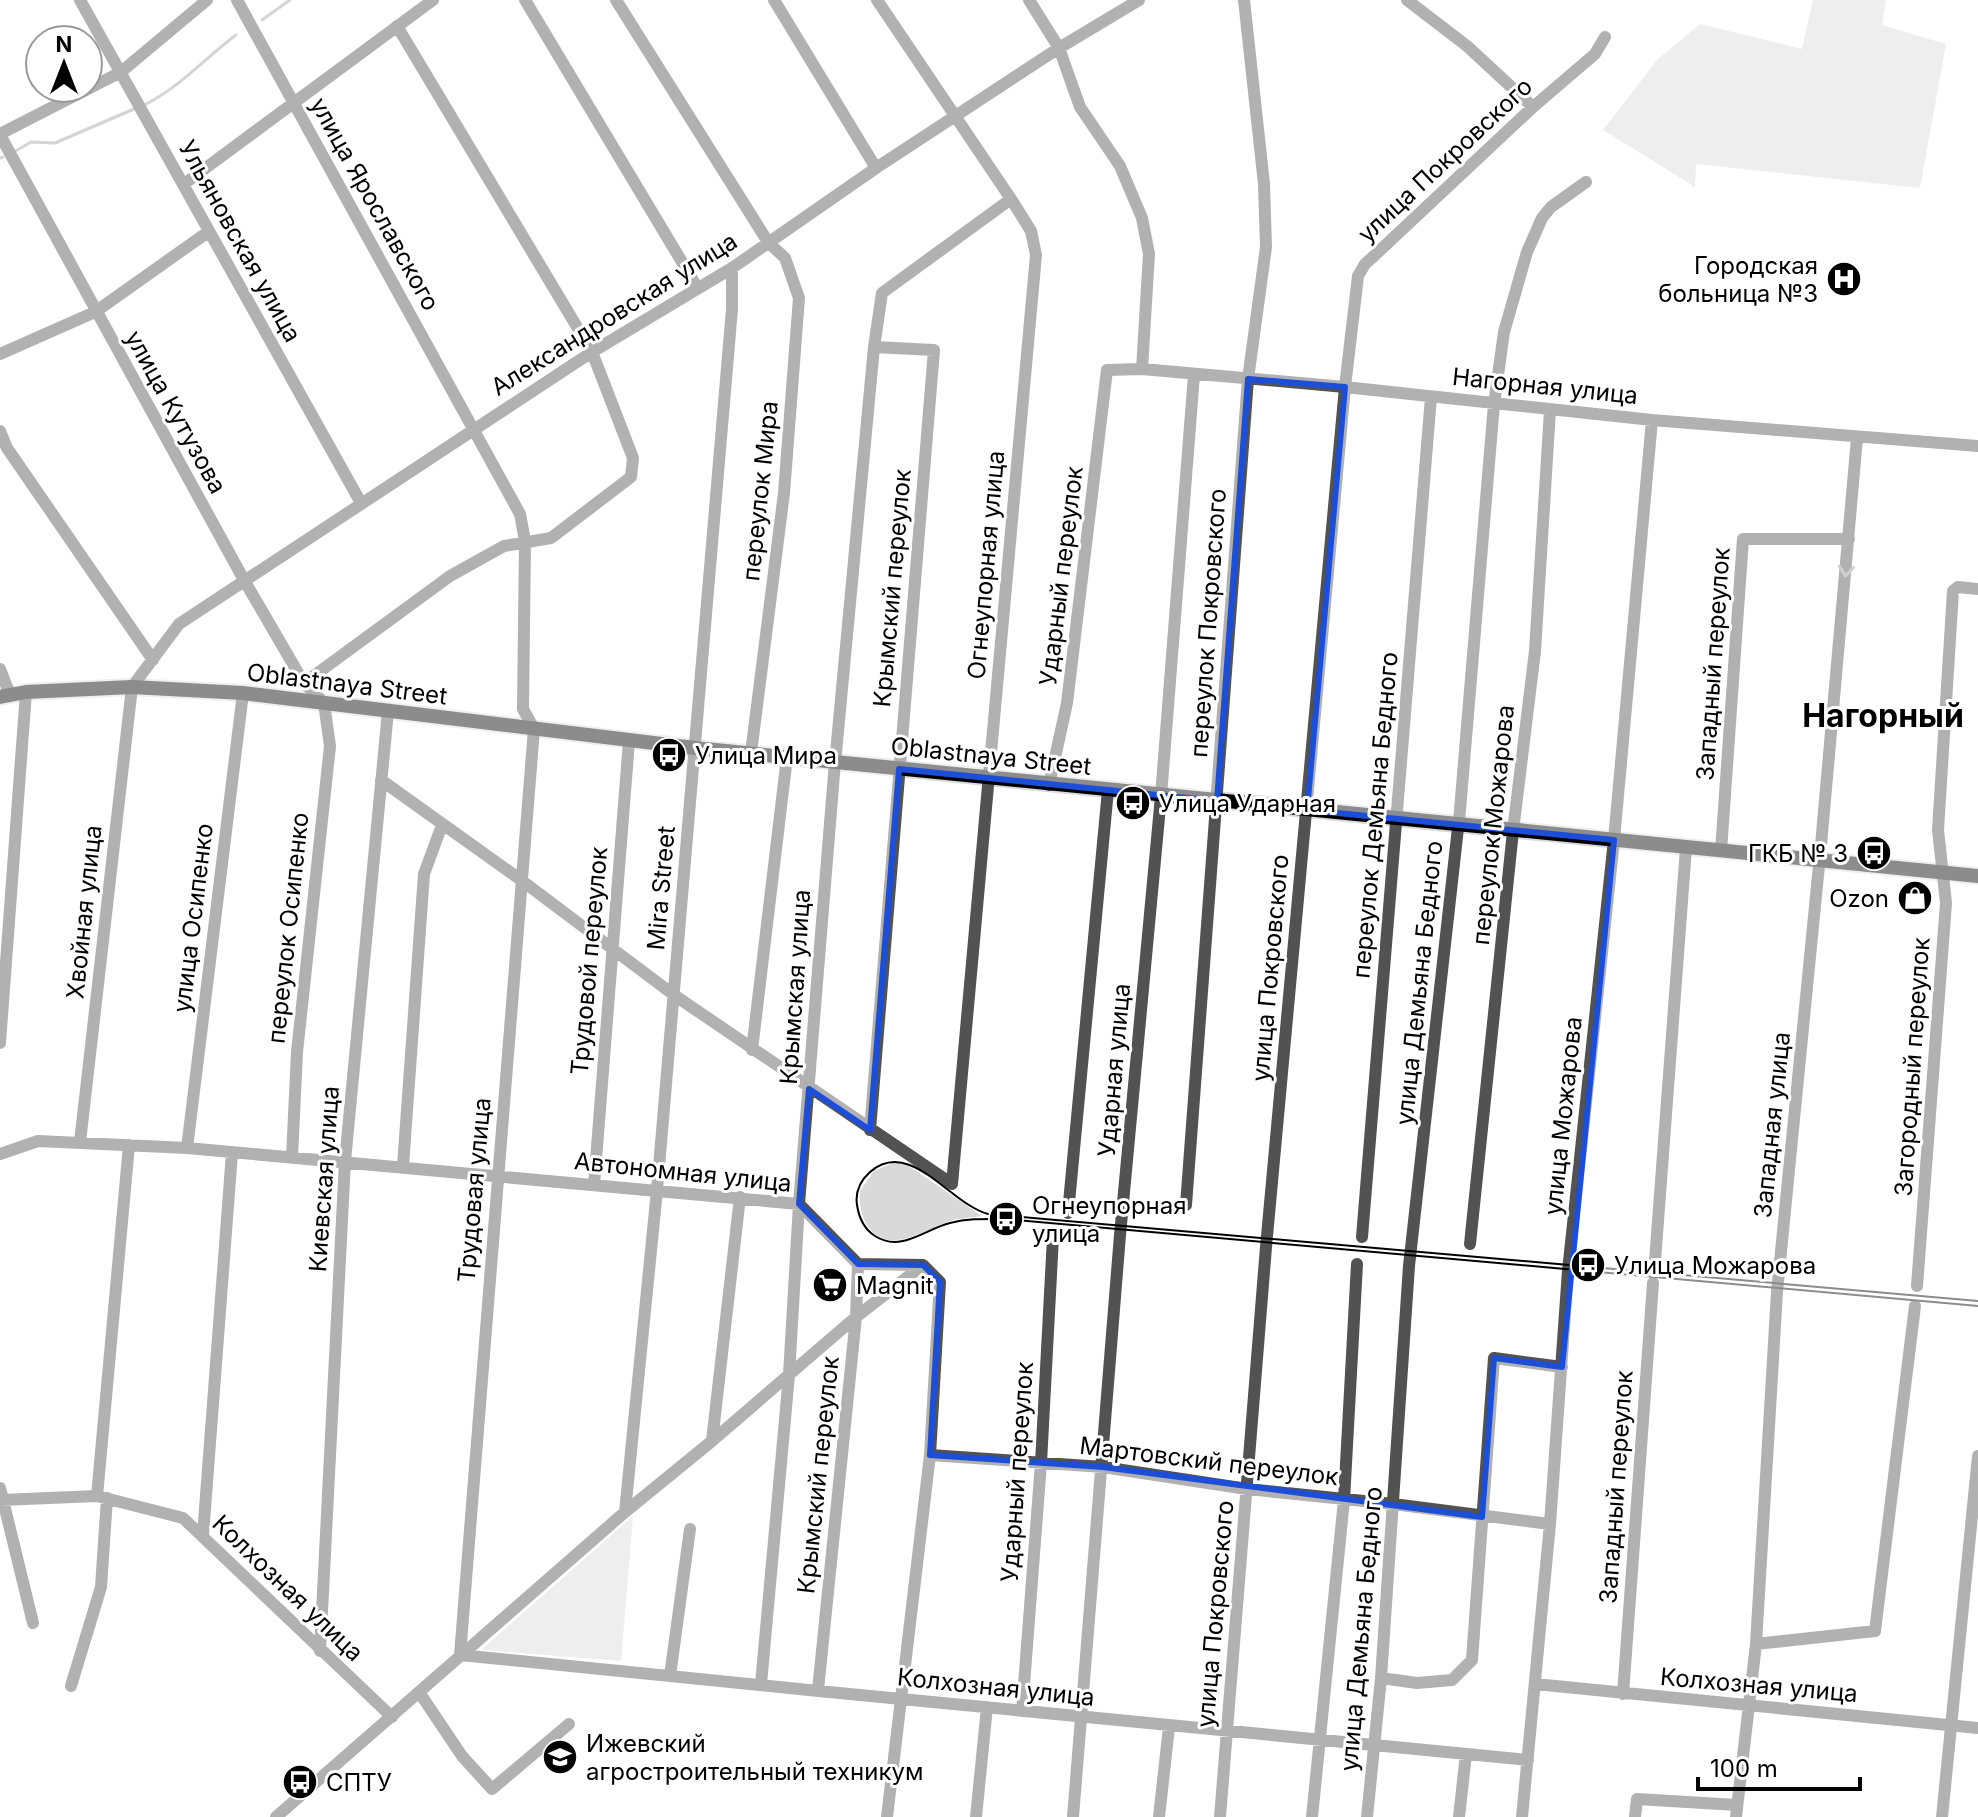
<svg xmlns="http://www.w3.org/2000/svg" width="1978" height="1817" font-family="Inter,sans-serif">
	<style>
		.grass { fill: #d9d9d9 }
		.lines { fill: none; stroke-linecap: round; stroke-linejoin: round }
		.stream { stroke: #a0a0a0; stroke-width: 3 }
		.major-casing { stroke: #dbdbdb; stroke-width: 18 }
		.minor { stroke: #525252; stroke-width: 12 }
		.major { stroke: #000; stroke-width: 14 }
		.tram { stroke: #000; stroke-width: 2 }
		.oneway { stroke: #979797 }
		.marked { fill: none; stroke: #1d4ed8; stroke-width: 6; stroke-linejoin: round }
		.labels { text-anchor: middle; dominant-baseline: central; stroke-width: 6; stroke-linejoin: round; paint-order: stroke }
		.street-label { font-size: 24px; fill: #000; stroke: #fff }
		.poi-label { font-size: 24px; fill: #000; stroke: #fff; text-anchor: start }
		.district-label { font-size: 32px; font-weight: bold; fill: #000; stroke: #fff }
	</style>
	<rect width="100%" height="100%" fill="#fff"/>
	<!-- grass -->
	<path class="grass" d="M 1813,0 L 1886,0 L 1882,25 L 1946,44 L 1920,188 L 1696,164 L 1695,187 L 1603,130 L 1658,59 L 1700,24 L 1802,49 Z
		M 895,1162 L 909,1166 L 982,1216 C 970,1218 956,1218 945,1223 C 921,1232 889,1254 869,1228 C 861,1217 859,1204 860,1191 L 874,1171 Z
		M 633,1516 L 621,1661 L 481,1650 Z"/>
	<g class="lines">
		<!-- stream -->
		<path class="stream" d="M 262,20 L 290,0
			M 144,105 C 179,88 205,58 236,35
			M 14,152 L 31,142 L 55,143 L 134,109
			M 0,158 L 3,157"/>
		<!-- major casing -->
		<g class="major-casing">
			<path id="major" d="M 0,697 L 26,692 L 132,687 L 243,693 L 695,748 L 1978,876"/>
		</g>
		<!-- minor -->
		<path class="minor" d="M 80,0 L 361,503
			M 237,0 L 520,514 L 525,541 L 523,709 L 534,729 L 460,1655
			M 525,0 L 697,287
			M 616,0 L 768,242 L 785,258 L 799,298 L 784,493 L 751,753
			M 774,0 L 876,168
			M 1029,0 L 1059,48 L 1080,107 L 1120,166 L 1142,218 L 1149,254 L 1142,369
			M 1407,0 L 1467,46 L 1533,107
			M 0,134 L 121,72 L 207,0
			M 0,135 L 244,580 L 304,683 L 324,703 L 330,746 L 297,1052 L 292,1157
			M 184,184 L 433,0
			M 0,354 L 95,312 L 208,232
			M 0,431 L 7,448 L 153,660
			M 0,669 L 10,695
			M 304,683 L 450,576 L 504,546 L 551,538 L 631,477 L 633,458 L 592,352 L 397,26
			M 381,780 L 521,880 L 674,995 L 952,1184 L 1036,255 L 1031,231 L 1011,199 L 877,0
			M 1049,785 L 1067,703 L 1107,370 L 1142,369 L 1345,387 L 1652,420 L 1978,446
			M 1721,851 L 1743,539 L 1849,539
			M 0,1043 L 26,692
			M 752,1050 L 787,757
			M 870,1130 L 934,350 L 874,347
			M 80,1142 L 132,687 L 179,624 L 592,352 L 732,268 L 876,168 L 1059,48 L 1139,0
			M 187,1148 L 243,693
			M 0,1154 L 38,1141 L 187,1148 L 799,1204 L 858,1264 L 923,1265
			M 403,1166 L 424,874 L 442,825
			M 594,1185 L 629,741
			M 1186,1205 L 1248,379 L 1266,247 L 1264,184 L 1244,0
			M 1068,1213 L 1108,790
			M 1362,1237 L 1431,397
			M 1470,1244 L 1513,831 L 1535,651 L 1550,410
			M 1655,1261 L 1686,848
			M 1917,1286 L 1946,903 L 1938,830 L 1953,591 L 1958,587 L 1978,589
			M 712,1441 L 740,1197
			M 930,1455 L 1103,1467 L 1247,1489 L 1393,1504 L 1550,1524
			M 0,1488 L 33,1623
			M 97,1496 L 129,1145
			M 1,1500 L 97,1496 L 183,1518 L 392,1717
			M 625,1512 L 657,1190 L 732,309 L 732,268
			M 203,1535 L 232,1153
			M 1756,1644 L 1875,1631 L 1915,1306
			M 320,1651 L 345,1161 L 388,711
			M 460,1655 C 816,1690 1172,1728 1528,1760
			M 670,1676 L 690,1529
			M 1381,1678 L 1417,1683 L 1452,1680 L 1472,1660 L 1494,1358 L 1562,1367
			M 761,1684 L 789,1375 L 799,1204 L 834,774 L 874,347 L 882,293 L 1011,199
			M 1535,1684 L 1978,1728
			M 71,1686 L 101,1587 L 107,1498
			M 818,1690 L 856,1317 L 858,1264
			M 419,1692 L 462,1756 L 492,1789 L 569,1724
			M 1623,1694 L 1653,1283
			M 1022,1711 L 1041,1463 L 1053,1237
			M 276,1817 L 625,1512 L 712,1441 L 856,1317 L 923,1265
			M 887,1817 L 930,1455 L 940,1282 L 923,1265
			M 976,1817 L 987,1707
			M 1073,1817 L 1120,1235 L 1161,796 L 1194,375
			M 1159,1817 L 1169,1727
			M 1220,1817 L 1266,1247 L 1345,387 L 1358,276 L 1365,264 L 1375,255 L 1533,107 L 1595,54 L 1605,37
			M 1312,1817 L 1344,1500 L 1357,1264
			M 1367,1817 L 1381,1678 L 1409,1266 L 1460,810 L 1494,404 L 1504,332 L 1527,252 L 1542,218 L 1551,207 L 1586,182
			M 1459,1817 L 1466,1754
			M 1522,1817 L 1550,1524 L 1568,1271 L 1614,840 L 1652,420
			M 1635,1817 L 1637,1799 L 1737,1805
			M 1736,1817 L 1756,1644 L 1777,1292 L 1821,845 L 1857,438
			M 1942,1817 L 1978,1456"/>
		<!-- major -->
		<use href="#major" class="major"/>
		<!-- tram -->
		<path class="tram" d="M 1978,1301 L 988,1214 C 950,1204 910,1137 870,1172 C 860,1181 855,1192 857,1205 C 859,1218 864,1229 875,1236 C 901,1253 925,1229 950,1223 C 969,1218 987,1219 1006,1219 L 1978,1306"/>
	</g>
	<!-- one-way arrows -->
	<defs><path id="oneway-chevron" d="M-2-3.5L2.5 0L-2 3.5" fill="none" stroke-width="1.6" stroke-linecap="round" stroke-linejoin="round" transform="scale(2)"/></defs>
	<use class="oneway" href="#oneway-chevron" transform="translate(1846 571) rotate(95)"/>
	<!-- marked area -->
	<path d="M0 0H1978V1817H0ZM 1248,379 L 1345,387 L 1307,810 L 1614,840 L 1562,1367 L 1494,1358 L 1482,1517 L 1103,1467 L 930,1455 L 940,1282 L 923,1265 L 858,1264 L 799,1204 L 809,1089 L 870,1130 L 899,769 L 1217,801 Z" fill="#fff" fill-opacity=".55" fill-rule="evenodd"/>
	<path class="marked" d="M 1248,379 L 1345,387 L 1307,810 L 1614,840 L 1562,1367 L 1494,1358 L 1482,1517 L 1103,1467 L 930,1455 L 940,1282 L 923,1265 L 858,1264 L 799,1204 L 809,1089 L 870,1130 L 899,769 L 1217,801 Z"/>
	<!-- icons -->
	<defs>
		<g id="hospital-disc" transform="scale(1.8)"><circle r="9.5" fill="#000" stroke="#fff"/><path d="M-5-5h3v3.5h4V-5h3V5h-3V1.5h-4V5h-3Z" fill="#fff"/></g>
		<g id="bus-disc" transform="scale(1.8)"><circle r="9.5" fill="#000" stroke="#fff"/><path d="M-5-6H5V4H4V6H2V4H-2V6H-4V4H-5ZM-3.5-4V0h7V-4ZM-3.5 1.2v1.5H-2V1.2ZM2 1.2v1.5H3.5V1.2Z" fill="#fff"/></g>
		<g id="shop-disc" transform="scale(1.8)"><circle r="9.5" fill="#000" stroke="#fff"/><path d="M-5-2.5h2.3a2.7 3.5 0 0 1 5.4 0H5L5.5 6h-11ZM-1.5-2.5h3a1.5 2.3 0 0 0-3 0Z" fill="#fff"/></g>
		<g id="supermarket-disc" transform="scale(1.8)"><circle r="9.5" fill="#000" stroke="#fff"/><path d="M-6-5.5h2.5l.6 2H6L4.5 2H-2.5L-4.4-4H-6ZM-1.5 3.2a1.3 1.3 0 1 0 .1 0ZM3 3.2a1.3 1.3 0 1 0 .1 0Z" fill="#fff"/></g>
		<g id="university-disc" transform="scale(1.8)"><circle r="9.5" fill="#000" stroke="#fff"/><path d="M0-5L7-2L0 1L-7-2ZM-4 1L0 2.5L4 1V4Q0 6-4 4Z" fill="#fff"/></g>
	</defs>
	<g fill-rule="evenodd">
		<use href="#hospital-disc" x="1844" y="279"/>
		<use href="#bus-disc" x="669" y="755"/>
		<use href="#bus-disc" x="1133" y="803"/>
		<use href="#bus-disc" x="1874" y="853"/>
		<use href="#shop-disc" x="1915" y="898"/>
		<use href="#bus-disc" x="1006" y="1219"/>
		<use href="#bus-disc" x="1588" y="1265"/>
		<use href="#supermarket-disc" x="830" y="1285"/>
		<use href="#university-disc" x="560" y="1757"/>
		<use href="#bus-disc" x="300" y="1782"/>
	</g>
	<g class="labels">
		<!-- street labels -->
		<g class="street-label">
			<text transform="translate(1445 160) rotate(-43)">улица Покровского</text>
			<text transform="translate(375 204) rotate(61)">улица Ярославского</text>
			<text transform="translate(240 241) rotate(61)">Ульяновская улица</text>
			<text transform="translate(614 314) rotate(-32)">Александровская улица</text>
			<text transform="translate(1545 386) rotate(6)">Нагорная улица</text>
			<text transform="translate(176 412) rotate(61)">улица Кутузова</text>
			<text transform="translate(760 491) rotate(-84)">переулок Мира</text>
			<text transform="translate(986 565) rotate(-85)">Огнеупорная улица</text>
			<text transform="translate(1061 576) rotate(-83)">Ударный переулок</text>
			<text transform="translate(892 588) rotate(-85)">Крымский переулок</text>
			<text transform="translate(1208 623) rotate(-86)">переулок Покровского</text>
			<text transform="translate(1713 664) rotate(-86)">Западный переулок</text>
			<text transform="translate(347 684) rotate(7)">Oblastnaya Street</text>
			<text transform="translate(991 756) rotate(6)">Oblastnaya Street</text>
			<text transform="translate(1375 815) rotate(-85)">переулок Демьяна Бедного</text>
			<text transform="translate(1493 825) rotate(-84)">переулок Можарова</text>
			<text transform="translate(661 888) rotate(-85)">Mira Street</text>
			<text transform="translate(84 912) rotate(-84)">Хвойная улица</text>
			<text transform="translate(193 918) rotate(-83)">улица Осипенко</text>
			<text transform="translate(288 928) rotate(-84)">переулок Осипенко</text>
			<text transform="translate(589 961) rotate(-85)">Трудовой переулок</text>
			<text transform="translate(1270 968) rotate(-85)">улица Покровского</text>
			<text transform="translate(1419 983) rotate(-84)">улица Демьяна Бедного</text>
			<text transform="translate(795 987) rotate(-86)">Крымская улица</text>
			<text transform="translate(1912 1067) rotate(-86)">Загородный переулок</text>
			<text transform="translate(1114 1070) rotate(-85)">Ударная улица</text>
			<text transform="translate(1563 1116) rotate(-84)">улица Можарова</text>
			<text transform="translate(1772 1125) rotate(-84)">Западная улица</text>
			<text transform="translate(683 1172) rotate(6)">Автономная улица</text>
			<text transform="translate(324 1179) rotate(-86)">Киевская улица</text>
			<text transform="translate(474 1190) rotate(-85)">Трудовая улица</text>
			<text transform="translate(1209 1461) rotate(7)">Мартовский переулок</text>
			<text transform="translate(1017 1472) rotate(-86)">Ударный переулок</text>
			<text transform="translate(818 1475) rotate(-84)">Крымский переулок</text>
			<text transform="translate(1616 1487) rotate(-86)">Западный переулок</text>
			<text transform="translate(288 1588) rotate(44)">Колхозная улица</text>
			<text transform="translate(1215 1614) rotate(-85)">улица Покровского</text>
			<text transform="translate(1361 1629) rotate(-85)">улица Демьяна Бедного</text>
			<text transform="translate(1759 1685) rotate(5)">Колхозная улица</text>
			<text transform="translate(996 1687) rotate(6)">Колхозная улица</text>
		</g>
		<!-- poi labels -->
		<g class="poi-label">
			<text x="1818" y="265" text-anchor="end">Городская<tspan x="1818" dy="28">больница №3</tspan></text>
			<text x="695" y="755">Улица Мира</text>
			<text x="1159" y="803">Улица Ударная</text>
			<text x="1848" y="853" text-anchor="end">ГКБ № 3</text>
			<text x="1889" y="898" text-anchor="end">Ozon</text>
			<text x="1032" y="1205">Огнеупорная<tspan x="1032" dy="28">улица</tspan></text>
			<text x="1614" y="1265">Улица Можарова</text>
			<text x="856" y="1285">Magnit</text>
			<text x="586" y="1743">Ижевский<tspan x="586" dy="28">агростроительный техникум</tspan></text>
			<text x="326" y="1782">СПТУ</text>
		</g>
		<!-- district labels -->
		<g class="district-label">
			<text x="1883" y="715">Нагорный</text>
		</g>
	</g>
	<!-- north arrow -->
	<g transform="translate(64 64)"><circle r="38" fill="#ffffff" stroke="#999999" stroke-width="2"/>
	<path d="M0-6L14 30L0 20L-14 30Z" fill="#000000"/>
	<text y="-12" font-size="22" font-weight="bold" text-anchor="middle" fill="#000000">N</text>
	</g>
	<!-- scale -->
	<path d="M1698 1777v12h162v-12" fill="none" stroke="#000000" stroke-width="4"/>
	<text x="1710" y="1777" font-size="24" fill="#000000" stroke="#ffffff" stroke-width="6" paint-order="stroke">100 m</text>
</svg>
